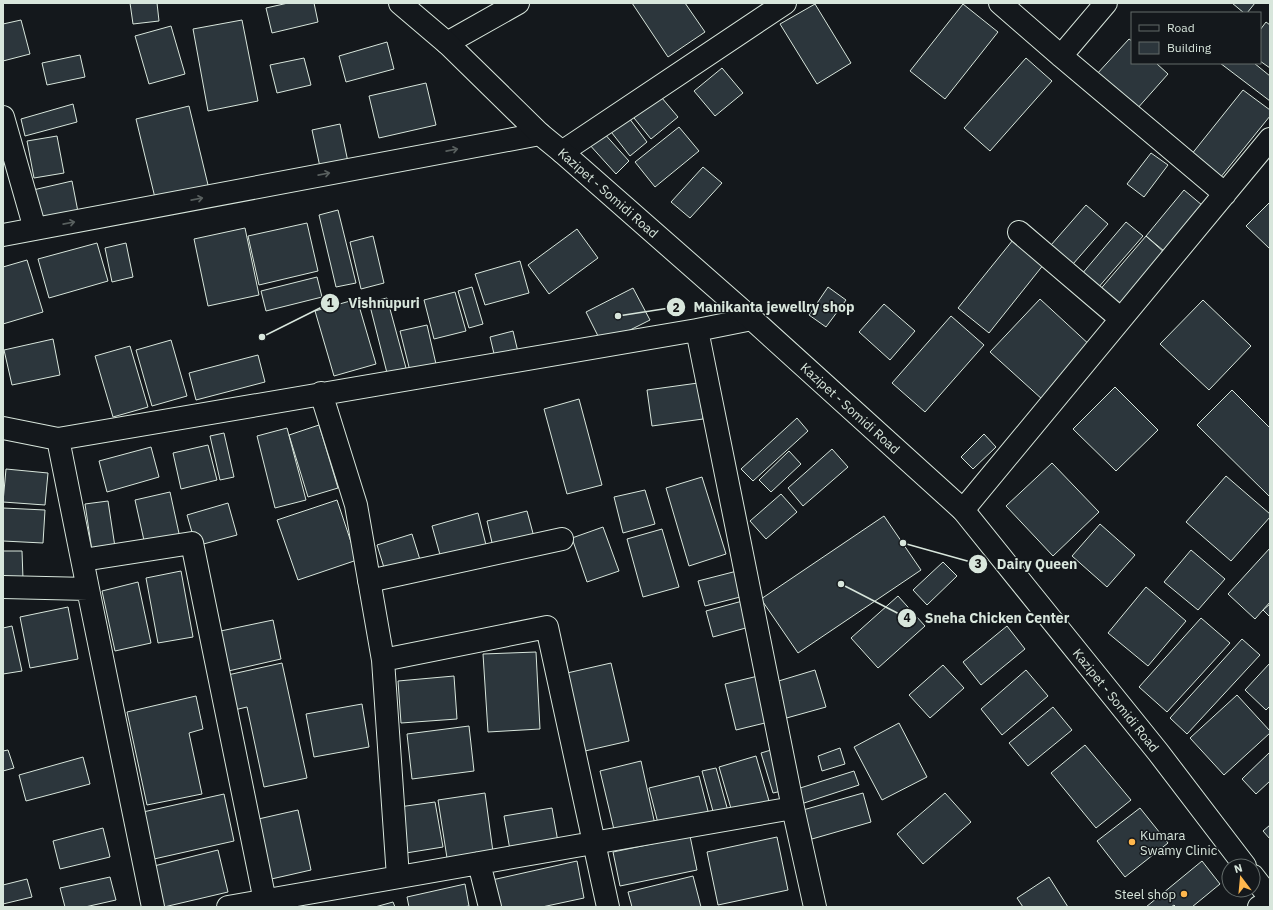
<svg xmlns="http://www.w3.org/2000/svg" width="1273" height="910" font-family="'IBM Plex Sans',sans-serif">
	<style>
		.building { fill: #2c363c; stroke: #d8e6dc }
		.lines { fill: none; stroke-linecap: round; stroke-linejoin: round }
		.street-casing { stroke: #d8e6dc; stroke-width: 24 }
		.secondary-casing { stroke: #d8e6dc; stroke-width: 24 }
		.street { stroke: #14181c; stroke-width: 22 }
		.secondary { stroke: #14181c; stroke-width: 22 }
		.oneway { stroke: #59605f }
		.poi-dot { fill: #ffb74d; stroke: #14181c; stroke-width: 1.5 }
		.labels { text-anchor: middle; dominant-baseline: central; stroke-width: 3; stroke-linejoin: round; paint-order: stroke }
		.street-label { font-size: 13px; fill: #d8e6dc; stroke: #14181c }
		.poi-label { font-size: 13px; fill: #d8e6dc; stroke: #14181c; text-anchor: start }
		.leader { fill: none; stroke: #d8e6dc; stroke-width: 1.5 }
		.callout-dot { fill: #d8e6dc; stroke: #14181c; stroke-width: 1.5 }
		.mark-label { font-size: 12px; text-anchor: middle; font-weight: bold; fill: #111 }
		.callout-label { font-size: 14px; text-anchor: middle; font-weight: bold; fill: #d8e6dc; stroke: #14181c; stroke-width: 3; stroke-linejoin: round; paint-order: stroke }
	</style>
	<rect width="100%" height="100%" fill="#14181c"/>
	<!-- building -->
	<path class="building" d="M 130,3 L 157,3 L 159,21 L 133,24 Z
		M 288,3 L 314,3 L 318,22 L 272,33 L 266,8 Z
		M 632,3 L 685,3 L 705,32 L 668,57 Z
		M 1232,3 L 1255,3 L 1247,13 L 1244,13 Z
		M 815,4 L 851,63 L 817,84 L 780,24 Z
		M 963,4 L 998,32 L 945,99 L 910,71 Z
		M 21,20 L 30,54 L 3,61 L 3,24 Z
		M 242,20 L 258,101 L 208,111 L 193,29 Z
		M 1266,22 L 1270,25 L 1270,68 L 1260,61 L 1260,30 Z
		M 171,26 L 185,74 L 149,84 L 135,36 Z
		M 1129,39 L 1132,41 L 1132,63 L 1156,63 L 1168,74 L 1136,110 L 1096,75 Z
		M 387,42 L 394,69 L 346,82 L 339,56 Z
		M 80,55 L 85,77 L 47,85 L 42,63 Z
		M 304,58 L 311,85 L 277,93 L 270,65 Z
		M 1026,58 L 1052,81 L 990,151 L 964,128 Z
		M 1220,63 L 1254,63 L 1270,76 L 1270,101 Z
		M 722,68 L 743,93 L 715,116 L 694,91 Z
		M 426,83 L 436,125 L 379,138 L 369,96 Z
		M 1243,90 L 1270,110 L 1270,116 L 1220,178 L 1191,155 Z
		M 656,91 L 678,117 L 651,139 L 630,113 Z
		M 73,104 L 77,122 L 25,136 L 21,119 Z
		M 189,106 L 209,189 L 156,202 L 136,119 Z
		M 626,114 L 647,142 L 630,156 L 608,128 Z
		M 340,124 L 348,162 L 320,167 L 312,130 Z
		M 679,127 L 699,151 L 655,187 L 635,162 Z
		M 602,131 L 629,161 L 616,174 L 588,143 Z
		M 57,136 L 64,173 L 34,178 L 27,141 Z
		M 1151,153 L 1168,165 L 1144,197 L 1127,184 Z
		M 703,167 L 722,183 L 690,218 L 671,202 Z
		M 72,181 L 79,217 L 40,225 L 33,190 Z
		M 1184,190 L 1202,205 L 1164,251 L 1146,236 Z
		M 1270,202 L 1270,249 L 1246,226 Z
		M 1086,205 L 1108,224 L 1073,264 L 1051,245 Z
		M 338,210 L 356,283 L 336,287 L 319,215 Z
		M 1126,222 L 1143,236 L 1097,289 L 1081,275 Z
		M 307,223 L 318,271 L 259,285 L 248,236 Z
		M 245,228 L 259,295 L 208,306 L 194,239 Z
		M 577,229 L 598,258 L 549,294 L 528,265 Z
		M 1017,235 L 1048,259 L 989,333 L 958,308 Z
		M 373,236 L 384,283 L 361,289 L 350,242 Z
		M 1146,236 L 1166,254 L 1118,309 L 1098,292 Z
		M 97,243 L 108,281 L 49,298 L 38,259 Z
		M 126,243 L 133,277 L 112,282 L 105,248 Z
		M 27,260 L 43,312 L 3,324 L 3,267 Z
		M 520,261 L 529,293 L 485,305 L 475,274 Z
		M 317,277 L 322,297 L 266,311 L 261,291 Z
		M 472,287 L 483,324 L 469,328 L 458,291 Z
		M 828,287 L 846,300 L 826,327 L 809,315 Z
		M 633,288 L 650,320 L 602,344 L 586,312 Z
		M 455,292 L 466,331 L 434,339 L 424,300 Z
		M 387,298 L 406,368 L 387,373 L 369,302 Z
		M 357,299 L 376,364 L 334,376 L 315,311 Z
		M 1040,299 L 1092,347 L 1043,400 L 990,352 Z
		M 1203,300 L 1251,346 L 1209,390 L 1160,344 Z
		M 884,304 L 915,331 L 890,360 L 859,332 Z
		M 951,316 L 984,345 L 925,412 L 892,383 Z
		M 427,325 L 436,364 L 410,371 L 400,331 Z
		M 513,331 L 518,352 L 495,358 L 490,337 Z
		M 53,339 L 60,375 L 12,385 L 4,350 Z
		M 171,340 L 187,396 L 152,406 L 136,350 Z
		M 130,346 L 148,407 L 113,417 L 95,356 Z
		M 258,355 L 265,382 L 196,400 L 189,373 Z
		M 698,383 L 703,419 L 652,426 L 647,390 Z
		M 1115,387 L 1158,430 L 1116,471 L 1073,429 Z
		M 1232,390 L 1270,428 L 1270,497 L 1197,425 Z
		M 579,399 L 602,485 L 567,494 L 544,409 Z
		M 797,418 L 808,431 L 753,481 L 741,469 Z
		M 319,425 L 338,488 L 308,497 L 289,435 Z
		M 287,428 L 306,500 L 275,508 L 257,436 Z
		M 224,433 L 234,477 L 220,480 L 210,436 Z
		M 984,434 L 996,447 L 973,469 L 961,457 Z
		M 208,445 L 217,480 L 181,489 L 173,453 Z
		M 151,447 L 159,477 L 107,492 L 99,461 Z
		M 832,449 L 848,467 L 803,506 L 788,488 Z
		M 789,451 L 801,464 L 771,492 L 759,480 Z
		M 1052,463 L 1099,512 L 1053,556 L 1006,506 Z
		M 6,469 L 48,473 L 45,505 L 3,502 Z
		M 1226,476 L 1270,514 L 1270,517 L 1231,561 L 1186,522 Z
		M 702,477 L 726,554 L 689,566 L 666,488 Z
		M 645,490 L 655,524 L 623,533 L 614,497 Z
		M 170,492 L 180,538 L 145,545 L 135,500 Z
		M 781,494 L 797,512 L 766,539 L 750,521 Z
		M 337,500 L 357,560 L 298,580 L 277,520 Z
		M 108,501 L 115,547 L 92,551 L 85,504 Z
		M 228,503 L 237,535 L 196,546 L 187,515 Z
		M 3,508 L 45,510 L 43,543 L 3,541 Z
		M 527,511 L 534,537 L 493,547 L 487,521 Z
		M 478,513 L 487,549 L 442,562 L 432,526 Z
		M 884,516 L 921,570 L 798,653 L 761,599 Z
		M 1100,524 L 1135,555 L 1107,587 L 1072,556 Z
		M 603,527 L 619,571 L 587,582 L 572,538 Z
		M 662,529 L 679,587 L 643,597 L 627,539 Z
		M 412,534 L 421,563 L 386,574 L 377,545 Z
		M 1270,548 L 1270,602 L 1255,619 L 1228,594 Z
		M 1191,550 L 1225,579 L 1198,610 L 1164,582 Z
		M 3,551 L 22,551 L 23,579 L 3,580 Z
		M 943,562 L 957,576 L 927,605 L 913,590 Z
		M 181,571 L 193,637 L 158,643 L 146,578 Z
		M 737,571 L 744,596 L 705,606 L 698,581 Z
		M 138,582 L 151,643 L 115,651 L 102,591 Z
		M 1146,587 L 1186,621 L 1148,666 L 1108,633 Z
		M 898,596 L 925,626 L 878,668 L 851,638 Z
		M 746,600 L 753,626 L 713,637 L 706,611 Z
		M 1270,604 L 1270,617 L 1263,610 Z
		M 68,607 L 78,659 L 30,668 L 20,617 Z
		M 1201,618 L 1230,643 L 1167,712 L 1139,687 Z
		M 273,620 L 281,659 L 224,672 L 216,632 Z
		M 12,626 L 22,671 L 3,674 L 3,628 Z
		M 1007,626 L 1025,649 L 981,685 L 963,662 Z
		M 1242,639 L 1260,655 L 1187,734 L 1170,718 Z
		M 536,652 L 540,729 L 488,732 L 483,654 Z
		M 282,663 L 307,778 L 264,787 L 247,707 L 230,711 L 223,676 Z
		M 611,663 L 629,741 L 585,751 L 567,673 Z
		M 1270,663 L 1270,706 L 1266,710 L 1245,690 Z
		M 943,665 L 964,688 L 930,718 L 909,695 Z
		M 815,670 L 826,707 L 783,719 L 772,683 Z
		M 1026,670 L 1048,696 L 1002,735 L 981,709 Z
		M 454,676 L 457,719 L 401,723 L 398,681 Z
		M 758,676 L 769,722 L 736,730 L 725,684 Z
		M 1237,695 L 1270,731 L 1270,733 L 1224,775 L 1190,738 Z
		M 196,696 L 203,729 L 189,733 L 202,794 L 147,805 L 127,712 Z
		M 362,704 L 369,747 L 314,757 L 306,714 Z
		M 1053,707 L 1072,730 L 1028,766 L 1009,743 Z
		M 899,723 L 927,777 L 882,800 L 854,747 Z
		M 469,726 L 474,771 L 412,779 L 407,734 Z
		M 1085,745 L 1131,800 L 1096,828 L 1051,773 Z
		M 840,748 L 845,764 L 822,771 L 818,756 Z
		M 8,750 L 14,768 L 3,771 L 3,751 Z
		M 771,750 L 782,791 L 773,793 L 761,753 Z
		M 1270,752 L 1270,781 L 1256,794 L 1242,779 Z
		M 756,756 L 769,801 L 732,812 L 719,767 Z
		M 83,757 L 90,784 L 26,801 L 19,775 Z
		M 641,761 L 656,829 L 616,838 L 600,771 Z
		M 716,768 L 728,811 L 714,815 L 702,771 Z
		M 854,771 L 859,785 L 801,804 L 797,789 Z
		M 699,776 L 709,815 L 659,827 L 649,788 Z
		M 485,793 L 493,852 L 447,858 L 438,800 Z
		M 863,793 L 871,822 L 812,839 L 803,810 Z
		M 945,793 L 971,822 L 923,864 L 897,834 Z
		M 224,794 L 234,841 L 154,859 L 143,812 Z
		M 435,802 L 443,847 L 406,853 L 399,807 Z
		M 552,808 L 558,842 L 510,850 L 504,816 Z
		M 1140,808 L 1168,843 L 1125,877 L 1097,841 Z
		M 298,810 L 311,870 L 267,880 L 254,820 Z
		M 1270,825 L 1270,839 L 1263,831 Z
		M 103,828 L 110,857 L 60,869 L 53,841 Z
		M 690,836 L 697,870 L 620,886 L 613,852 Z
		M 777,837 L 788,890 L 718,905 L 707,852 Z
		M 218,850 L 228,892 L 164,907 L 154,866 Z
		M 577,861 L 584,898 L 542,907 L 498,907 L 492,880 Z
		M 1202,861 L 1220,884 L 1192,907 L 1176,907 L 1174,905 L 1171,907 L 1146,907 Z
		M 693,876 L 701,907 L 632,907 L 628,892 Z
		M 110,877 L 116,900 L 85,907 L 65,907 L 60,888 Z
		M 1049,877 L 1068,907 L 1023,907 L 1017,898 Z
		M 27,879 L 32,897 L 3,904 L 3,885 Z
		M 465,884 L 469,906 L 463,907 L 409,907 L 407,897 Z
		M 393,902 L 395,907 L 375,907 Z"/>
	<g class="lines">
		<!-- street casing -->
		<g class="street-casing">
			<path id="street" d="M 1000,3 L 1061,56 L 1225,194
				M 447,43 L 518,3
				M 1061,56 L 1106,3
				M 3,117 L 35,229
				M 562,152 L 785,3
				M 1019,232 L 1121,319
				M 3,235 L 540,134
				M 697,330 L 793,808 L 815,907
				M 321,393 L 356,505 L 383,660 L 398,877
				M 3,428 L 58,439 L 697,330 L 752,319
				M 58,439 L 88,589 L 153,907
				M 963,510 L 1270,139
				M 83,560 L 192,543 L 265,901
				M 369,581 L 562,539
				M 3,587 L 88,589
				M 383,660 L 547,627 L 608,907
				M 479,863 L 490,907
				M 228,907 L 793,808
				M 1259,907 L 1270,904"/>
		</g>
		<!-- secondary casing -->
		<g class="secondary-casing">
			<g id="secondary">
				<path id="s1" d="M 400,3 L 447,43 L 540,134 L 562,152 L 752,319 L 963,510 L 1158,752 L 1245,866"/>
				<path d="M 1253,876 L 1270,898"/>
			</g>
		</g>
		<!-- street -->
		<use href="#street" class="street"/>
		<!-- secondary -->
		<use href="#secondary" class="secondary"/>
	</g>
	<!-- one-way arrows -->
	<defs><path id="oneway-shaft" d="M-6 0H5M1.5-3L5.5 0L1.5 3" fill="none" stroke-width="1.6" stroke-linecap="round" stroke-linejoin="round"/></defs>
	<g class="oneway">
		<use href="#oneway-shaft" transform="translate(452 150) rotate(-11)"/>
		<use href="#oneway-shaft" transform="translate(324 174) rotate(-11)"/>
		<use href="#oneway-shaft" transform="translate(197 199) rotate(-11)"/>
		<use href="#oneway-shaft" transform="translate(69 223) rotate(-11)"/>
	</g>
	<!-- markers -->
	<g class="poi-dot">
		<circle cx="1132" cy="842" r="4"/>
		<circle cx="1184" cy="894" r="4"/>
	</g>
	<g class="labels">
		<!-- street labels -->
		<g class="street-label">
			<text stroke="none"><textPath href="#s1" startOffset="282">Kazipet - Somidi Road</textPath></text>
			<text stroke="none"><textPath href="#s1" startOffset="606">Kazipet - Somidi Road</textPath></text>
			<text stroke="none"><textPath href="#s1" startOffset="1002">Kazipet - Somidi Road</textPath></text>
		</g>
		<!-- poi labels -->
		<g class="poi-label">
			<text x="1140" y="835">Kumara<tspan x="1140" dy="15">Swamy Clinic</tspan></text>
			<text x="1176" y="894" text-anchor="end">Steel shop</text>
		</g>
	</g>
	<!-- callouts -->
	<path class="leader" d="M262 337L330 303M618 316L676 307M903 543L978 564M841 584L907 618"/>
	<g class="callout-dot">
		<circle cx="262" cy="337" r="4"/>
		<circle cx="618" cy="316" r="4"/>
		<circle cx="903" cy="543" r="4"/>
		<circle cx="841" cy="584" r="4"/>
		<circle cx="330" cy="303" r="10"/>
		<circle cx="676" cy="307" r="10"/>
		<circle cx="978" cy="564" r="10"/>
		<circle cx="907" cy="618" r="10"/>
	</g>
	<g class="mark-label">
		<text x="330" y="307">1</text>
		<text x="676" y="312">2</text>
		<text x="978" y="568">3</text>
		<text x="907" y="622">4</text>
	</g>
	<g class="callout-label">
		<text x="384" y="308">Vishnupuri</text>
		<text x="774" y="312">Manikanta jewellry shop</text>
		<text x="1037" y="569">Dairy Queen</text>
		<text x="997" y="623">Sneha Chicken Center</text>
	</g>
	<!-- border -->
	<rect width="1273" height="910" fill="none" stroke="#d8e6dc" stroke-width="8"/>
	<!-- legend -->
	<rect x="1131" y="12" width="130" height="52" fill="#14181c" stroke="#626a69"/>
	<rect x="1139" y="25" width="20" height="6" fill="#14181c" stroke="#626a69"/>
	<text x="1167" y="32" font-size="12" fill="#d8e6dc">Road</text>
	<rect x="1139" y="42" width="20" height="12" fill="#2c363c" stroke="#626a69"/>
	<text x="1167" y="52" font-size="12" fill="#d8e6dc">Building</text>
	<!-- north arrow -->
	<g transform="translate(1241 878) rotate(344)"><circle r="19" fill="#14181c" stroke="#626a69"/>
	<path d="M0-3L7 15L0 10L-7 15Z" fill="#ffb74d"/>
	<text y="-6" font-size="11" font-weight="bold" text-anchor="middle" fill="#d8e6dc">N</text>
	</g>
</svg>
